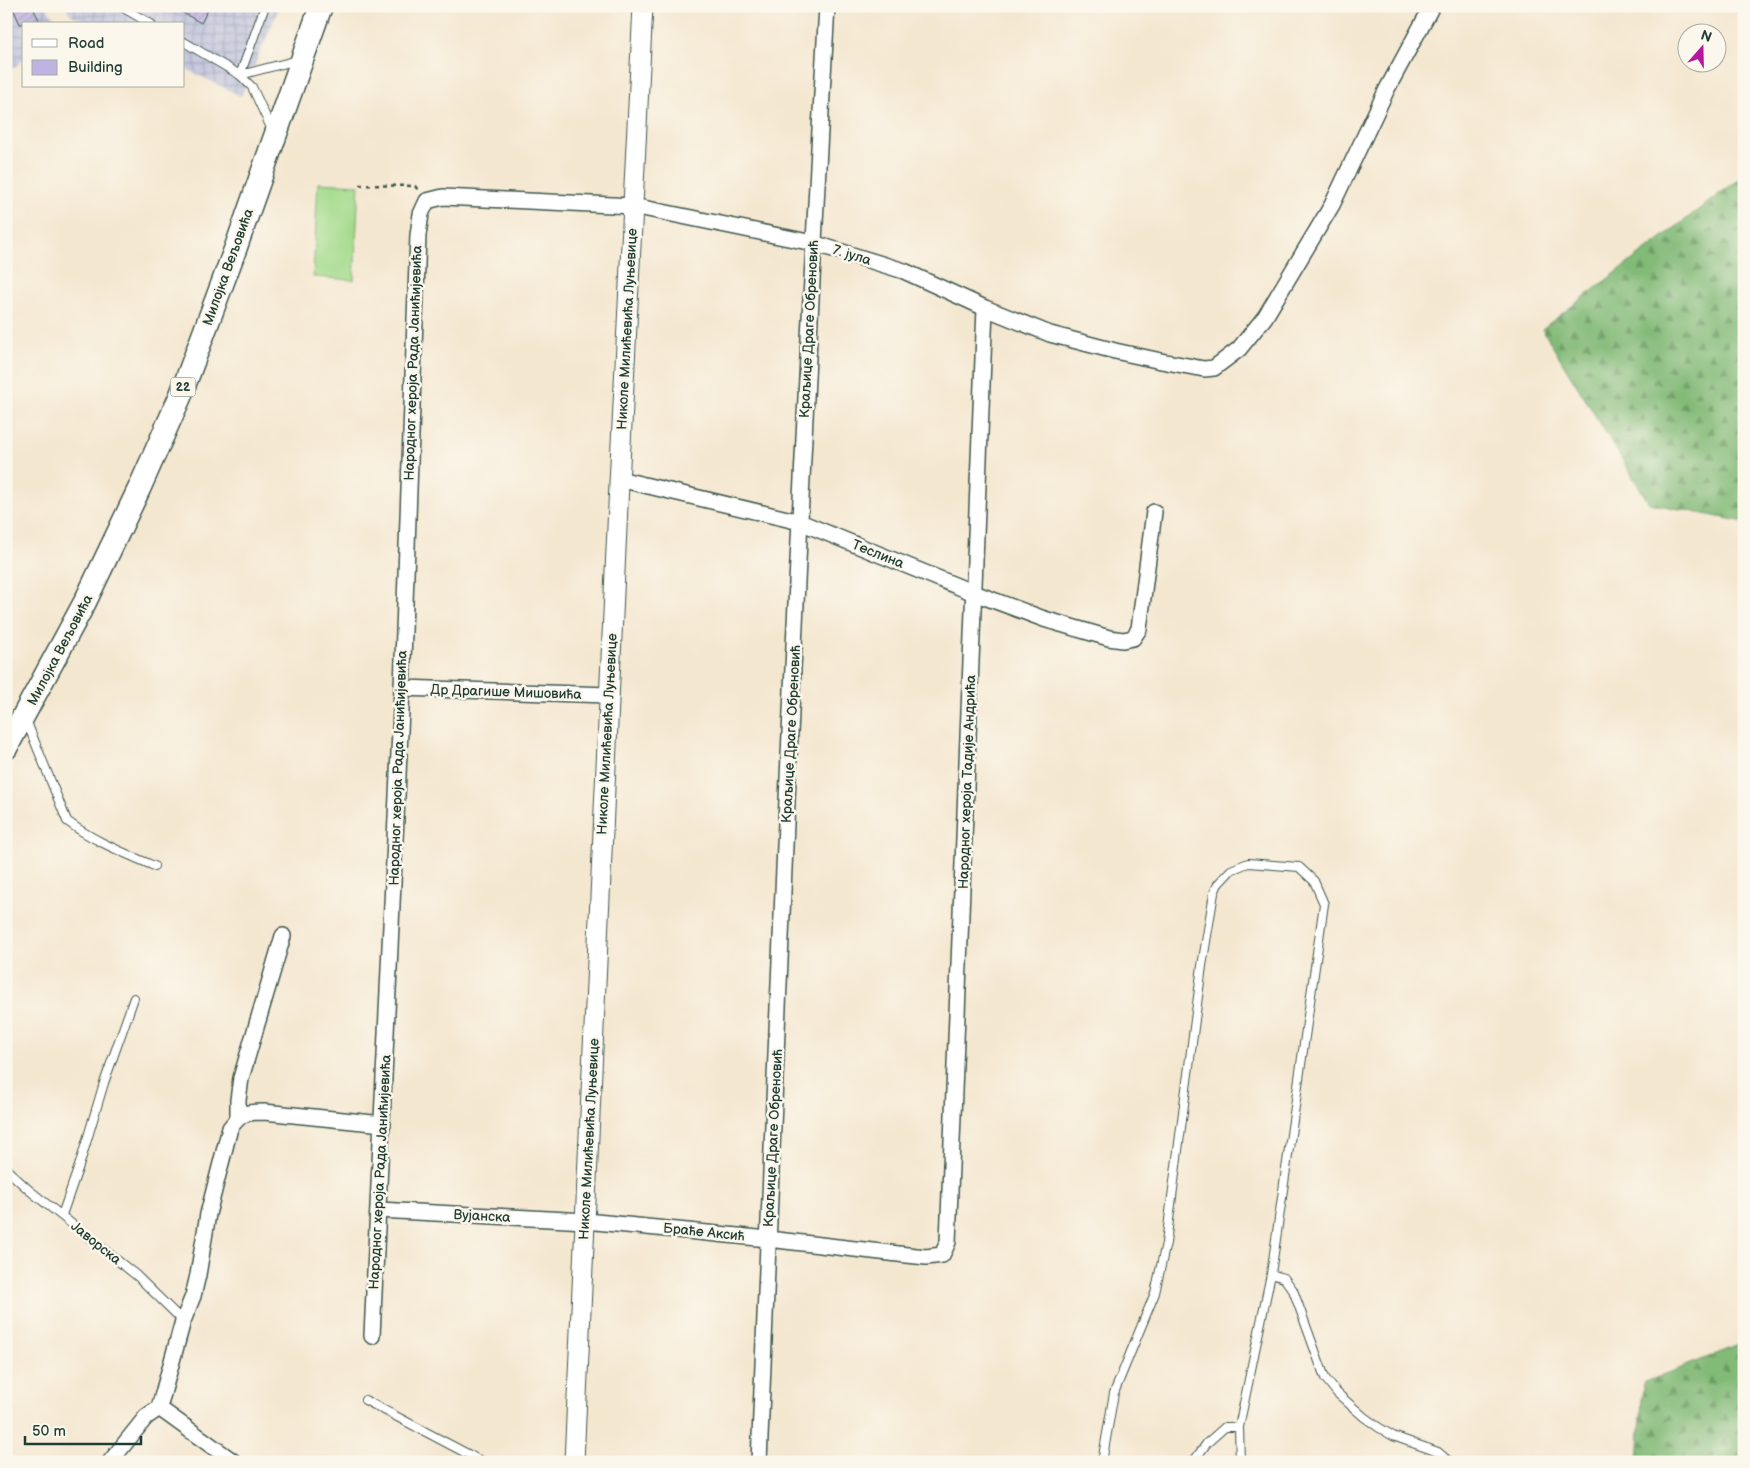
<svg xmlns="http://www.w3.org/2000/svg" width="1750" height="1468" font-family="'Balsamiq Sans',sans-serif">
	<style>
		.industrial { fill: url(#industrial-grid) }
		.grass { fill: #a3da8b; stroke: #618c60 }
		.forest { fill: url(#forest-firs); stroke: #507c56 }
		.building { fill: url(#building-hatch) }
		.lines { fill: none; stroke-linecap: round; stroke-linejoin: round }
		.service-casing { stroke: #3f564b; stroke-width: 10 }
		.minor-casing { stroke: #3f564b; stroke-width: 18 }
		.tertiary-casing { stroke: #3f564b; stroke-width: 21 }
		.primary-casing { stroke: #3f564b; stroke-width: 25 }
		.path { stroke: #3f564b; stroke-width: 2.5; stroke-dasharray: 4 4; stroke-linecap: butt }
		.service { stroke: #fff; stroke-width: 8 }
		.minor { stroke: #fff; stroke-width: 15 }
		.tertiary { stroke: #fff; stroke-width: 19 }
		.primary { stroke: #fff; stroke-width: 22 }
		.labels { text-anchor: middle; dominant-baseline: central; stroke-width: 5; stroke-linejoin: round; paint-order: stroke }
		.shield { fill: #fbf7ec; stroke: #61756b; stroke-width: 1 }
		.shield-label { font-size: 12px; font-weight: bold; fill: #1f3d34 }
		.street-label { font-size: 14px; fill: #1f3d34; stroke: #fbf7ec }
	</style>
	<defs>
		<pattern id="industrial-grid" width="8" height="8" patternUnits="userSpaceOnUse" patternTransform="scale(1.25)"><rect width="8" height="8" fill="#bfc2dd"/><path d="M0 4h8M4 0v8" fill="none" stroke="#9b9fb4"/></pattern>
		<pattern id="forest-firs" width="22" height="20" patternUnits="userSpaceOnUse" patternTransform="scale(1.25)"><rect width="22" height="20" fill="#82ba77"/><path d="M5 1l3.5 6h-7zM16 11l3.5 6h-7z" fill="#6a9862"/></pattern>
		<pattern id="building-hatch" width="6" height="6" patternUnits="userSpaceOnUse" patternTransform="scale(1.25)"><rect width="6" height="6" fill="#bfb3e2"/><path d="M-1 1l2-2M0 6l6-6M5 7l2-2" fill="none" stroke="#9b93b8"/></pattern>
	</defs>
	<rect width="100%" height="100%" fill="#fbf7ec"/>
	<filter id="ink" filterUnits="userSpaceOnUse"><feTurbulence type="fractalNoise" baseFrequency=".02" numOctaves="2"/><feDisplacementMap in="SourceGraphic" scale="10" xChannelSelector="R" yChannelSelector="G"/><feConvolveMatrix kernelMatrix="1 2 1 2 8 2 1 2 1" color-interpolation-filters="sRGB"/></filter>
	<filter id="wash" filterUnits="userSpaceOnUse"><feTurbulence type="fractalNoise" baseFrequency=".0096" numOctaves="4" result="noise"/><feDisplacementMap in="SourceGraphic" scale="20" xChannelSelector="R" yChannelSelector="G"/><feGaussianBlur stdDeviation="1.12" result="paint"/><feColorMatrix in="noise" values="0 0 0 0 0 0 0 0 0 0 0 0 0 0 0 0 0 1.4 0 .05"/><feComposite in="paint" operator="in"/></filter>
	<g filter="url(#wash)">
		<rect width="100%" height="100%" fill="#f4e7d0"/>
		<!-- industrial -->
		<path class="industrial" d="M 6,6 L 46,6 L 58,24 L 24,24 L 24,59 L 6,74 Z
			M 65,6 L 280,6 L 241,96 L 184,68 L 184,24 L 91,24 L 70,14 Z"/>
		<!-- grass -->
		<path class="grass" d="M 318,183 L 359,185 L 354,280 L 313,277 Z"/>
		<!-- forest -->
		<path class="forest" d="M 1744,175 L 1744,522 L 1649,503 L 1542,329 Z
			M 1744,1343 L 1744,1462 L 1638,1462 L 1643,1383 Z"/>
		<g id="blocks">
			<!-- building -->
			<path class="building" d="M 12,6 L 32,6 L 41,24 L 20,24 Z
				M 171,6 L 210,6 L 201,23 Z"/>
		</g>
	</g>
	<g filter="url(#ink)">
		<use href="#blocks" fill-opacity="0" stroke="#3f564b" stroke-width="1"/>
		<g class="lines">
			<!-- service casing -->
			<g class="service-casing">
				<path id="service" d="M 120,6 L 151,24
					M 184,42 L 240,75 L 252,87 L 272,130
					M 240,75 L 265,6
					M 240,75 L 298,60
					M 26,720 L 67,821 C 93,841 125,853 154,866
					M 6,1169 L 29,1190 L 137,1276 L 183,1321
					M 62,1215 L 80,1163 L 104,1083 L 134,998
					M 1271,1274 L 1284,1278 L 1293,1290 L 1325,1378 L 1337,1393 L 1364,1417 L 1378,1427 L 1393,1436 L 1438,1452 L 1450,1462
					M 365,1400 L 483,1462
					M 1102,1462 L 1114,1393 L 1155,1293 L 1166,1243 L 1202,966 L 1214,893 L 1218,884 L 1231,870 L 1248,863 L 1299,867 L 1314,881 L 1324,904 L 1271,1274 L 1239,1427 L 1240,1462
					M 1193,1462 L 1207,1443 L 1225,1427 L 1239,1427"/>
			</g>
			<!-- minor casing -->
			<g class="minor-casing">
				<path id="minor" d="M 619,479 L 800,522 L 974,593 L 1044,619 L 1109,638 L 1123,640 L 1133,638 L 1139,629 L 1154,512
					M 402,688 L 609,695
					M 238,1117 L 238,1100 L 241,1078 L 283,936
					M 378,1210 L 586,1221 L 768,1239 L 907,1255 L 926,1257 L 942,1255 L 948,1242 L 985,308
					M 372,1336 L 402,688 L 418,235 L 421,214 L 427,201 L 443,197 L 633,206 L 813,243 L 904,271 L 985,308 L 1050,334 L 1115,351 L 1161,361 L 1204,369 L 1214,368 L 1239,349 L 1265,317 L 1332,205 L 1387,89 L 1432,6
					M 159,1408 L 183,1321 L 193,1296 L 198,1275 L 208,1214 L 230,1128 C 241,1113 245,1112 264,1112 L 383,1124
					M 110,1462 L 146,1417 L 159,1408 L 234,1462
					M 759,1462 C 779,976 799,491 827,6"/>
			</g>
			<!-- tertiary casing -->
			<g class="tertiary-casing">
				<path id="tertiary" d="M 574,1462 L 619,484 L 643,6"/>
			</g>
			<!-- primary casing -->
			<g class="primary-casing">
				<path id="primary" d="M 6,748 L 85,602 L 139,489 L 180,397 L 236,247 L 321,6"/>
			</g>
			<!-- path -->
			<path class="path" d="M 359,185 L 415,186 L 418,190"/>
			<!-- service -->
			<use href="#service" class="service"/>
			<!-- minor -->
			<use href="#minor" class="minor"/>
			<!-- tertiary -->
			<use href="#tertiary" class="tertiary"/>
			<!-- primary -->
			<use href="#primary" class="primary"/>
		</g>
	</g>
	<g class="labels">
		<!-- shield labels -->
		<rect class="shield" x="170.5" y="377.5" width="25" height="19" rx="4"/>
		<g class="shield-label">
			<text x="183" y="387">22</text>
		</g>
		<!-- street labels -->
		<g class="street-label">
			<text transform="translate(852 255) rotate(17)">7. јула</text>
			<text transform="translate(228 267) rotate(-70)">Милојка Вељовића</text>
			<text transform="translate(627 329) rotate(-87)">Николе Милићевића Луњевице</text>
			<text transform="translate(809 329) rotate(-87)">Краљице Драге Обреновић</text>
			<text transform="translate(413 363) rotate(-88)">Народног хероја Рада Јанићијевића</text>
			<text transform="translate(878 554) rotate(22)">Теслина</text>
			<text transform="translate(60 650) rotate(-62)">Милојка Вељовића</text>
			<text transform="translate(506 692) rotate(2)">Др Драгише Мишовића</text>
			<text transform="translate(607 734) rotate(-87)">Николе Милићевића Луњевице</text>
			<text transform="translate(791 734) rotate(-87)">Краљице Драге Обреновић</text>
			<text transform="translate(398 768) rotate(-88)">Народног хероја Рада Јанићијевића</text>
			<text transform="translate(967 782) rotate(-88)">Народног хероја Тадије Андрића</text>
			<text transform="translate(773 1138) rotate(-87)">Краљице Драге Обреновић</text>
			<text transform="translate(589 1139) rotate(-87)">Николе Милићевића Луњевице</text>
			<text transform="translate(380 1172) rotate(-87)">Народног хероја Рада Јанићијевића</text>
			<text transform="translate(482 1216) rotate(3)">Вујанска</text>
			<text transform="translate(704 1232) rotate(6)">Браће Аксић</text>
			<text transform="translate(96 1243) rotate(39)">Јаворска</text>
		</g>
	</g>
	<!-- margin -->
	<rect width="1750" height="1468" fill="none" stroke="#fbf7ec" stroke-width="25"/>
	<!-- legend -->
	<rect x="22" y="22" width="162" height="65" fill="#fbf7ec" stroke="#a3ada2"/>
	<rect x="32" y="39" width="25" height="8" fill="#ffffff" stroke="#a3ada2"/>
	<text x="68" y="48" font-size="15" fill="#1f3d34">Road</text>
	<rect x="32" y="60" width="25" height="15" fill="#bfb3e2" stroke="#a3ada2"/>
	<text x="68" y="72" font-size="15" fill="#1f3d34">Building</text>
	<!-- north arrow -->
	<g transform="translate(1702 48) rotate(20)"><circle r="24" fill="#fbf7ec" stroke="#a3ada2"/>
	<path d="M0-4L9 19L0 12L-9 19Z" fill="#b5179e"/>
	<text y="-8" font-size="14" font-weight="bold" text-anchor="middle" fill="#1f3d34">N</text>
	</g>
	<!-- scale -->
	<path d="M25 1436v8h116v-8" fill="none" stroke="#1f3d34" stroke-width="2.5"/>
	<text x="32" y="1436" font-size="15" fill="#1f3d34" stroke="#fbf7ec" stroke-width="4" paint-order="stroke">50 m</text>
</svg>
